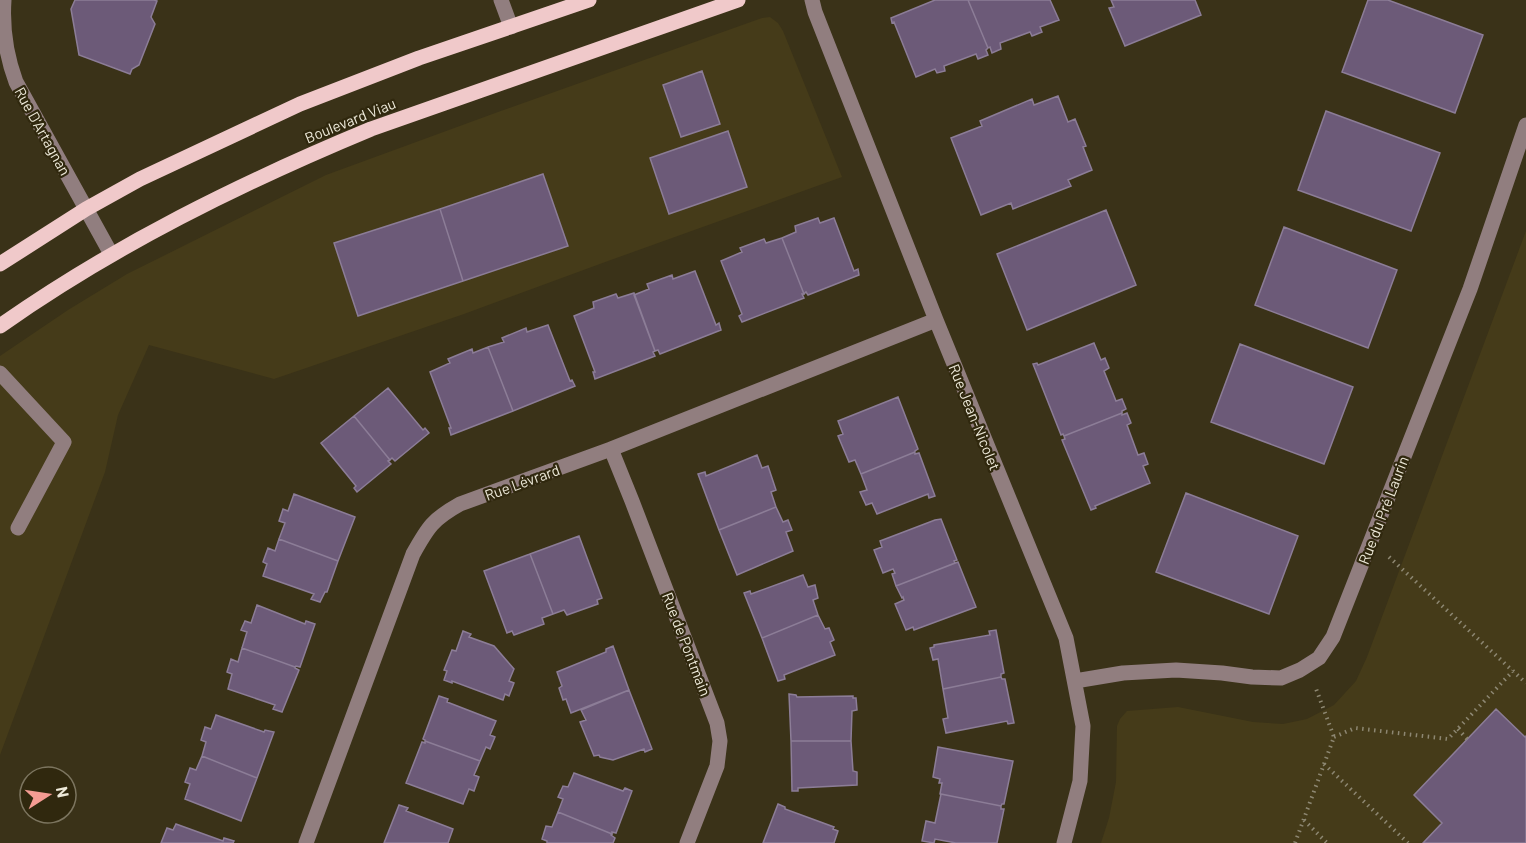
<svg xmlns="http://www.w3.org/2000/svg" width="1526" height="843" font-family="Barlow,sans-serif">
	<style>
		.built { fill: #453b19 }
		.building { fill: #6c5a78; stroke: #8c7d97; stroke-width: 1.5 }
		.lines { fill: none; stroke-linecap: round; stroke-linejoin: round }
		.path { stroke: #8d8772; stroke-width: 4; stroke-dasharray: 1.5 4.5; stroke-linecap: butt }
		.minor { stroke: #917e7f; stroke-width: 15 }
		.major { stroke: #f0c9ca; stroke-width: 15 }
		.labels { text-anchor: middle; dominant-baseline: central; stroke-width: 4.5; stroke-linejoin: round; paint-order: stroke }
		.street-label { font-size: 15px; fill: #ede9d9; stroke: #30280e }
	</style>
	<rect width="100%" height="100%" fill="#3a3218"/>
	<!-- built -->
	<path class="built" d="M 770,17 L 778,23 L 783,31 L 842,177 L 608,261 L 464,314 L 274,379 L 149,345 L 118,415 L 105,472 L 0,755 L 0,356 L 68,310 L 127,274 L 326,175 L 498,112 L 762,18 Z
		M 1526,231 L 1526,843 L 1101,843 L 1109,818 L 1116,782 L 1117,726 L 1120,719 L 1127,711 L 1178,707 L 1253,722 L 1283,724 L 1307,719 L 1334,705 L 1356,681 L 1367,657 Z"/>
	<!-- building -->
	<path class="building" d="M 75,0 L 154,0 L 157,1 L 151,17 L 155,24 L 139,65 L 132,69 L 130,74 L 79,55 L 71,9 Z
		M 935,0 L 968,0 L 988,48 L 986,50 L 988,55 L 978,59 L 976,54 L 944,66 L 945,71 L 937,73 L 935,69 L 916,77 L 894,22 L 892,23 L 891,18 Z
		M 968,0 L 1050,0 L 1059,20 L 1040,27 L 1042,32 L 1032,36 L 1030,32 L 1000,43 L 1001,49 L 992,53 L 990,47 L 988,48 Z
		M 1111,0 L 1195,0 L 1201,15 L 1125,46 L 1109,8 L 1114,7 Z
		M 1368,0 L 1388,0 L 1483,35 L 1455,113 L 1342,72 Z
		M 702,71 L 720,124 L 681,137 L 663,85 Z
		M 1058,96 L 1068,122 L 1075,119 L 1086,146 L 1083,147 L 1092,170 L 1068,180 L 1071,186 L 1013,209 L 1011,203 L 981,215 L 951,138 L 982,126 L 980,121 L 1032,99 L 1034,105 Z
		M 1326,111 L 1440,153 L 1411,231 L 1298,190 Z
		M 728,131 L 747,187 L 669,214 L 650,158 Z
		M 543,174 L 568,246 L 463,281 L 440,209 Z
		M 440,209 L 463,281 L 358,316 L 334,243 Z
		M 1106,210 L 1136,285 L 1027,330 L 997,254 Z
		M 818,218 L 820,223 L 834,218 L 854,271 L 858,269 L 859,275 L 808,295 L 806,292 L 804,294 L 782,238 L 796,232 L 795,226 Z
		M 1284,227 L 1397,270 L 1368,348 L 1255,305 Z
		M 782,238 L 804,294 L 802,294 L 804,298 L 742,322 L 739,316 L 742,314 L 721,261 L 742,252 L 740,248 L 764,239 L 766,243 Z
		M 695,271 L 716,325 L 719,323 L 721,330 L 660,354 L 658,350 L 655,351 L 634,295 L 649,289 L 647,284 L 672,275 L 673,279 Z
		M 634,293 L 655,351 L 653,352 L 655,356 L 595,379 L 593,372 L 595,372 L 574,316 L 594,308 L 593,302 L 616,294 L 618,298 Z
		M 548,325 L 570,381 L 572,380 L 575,386 L 513,411 L 488,347 L 504,342 L 502,338 L 526,328 L 527,332 Z
		M 1094,343 L 1101,360 L 1105,358 L 1109,368 L 1104,371 L 1116,401 L 1122,399 L 1126,409 L 1122,411 L 1122,413 L 1064,436 L 1063,434 L 1061,435 L 1033,364 L 1037,363 L 1038,365 Z
		M 1240,344 L 1353,387 L 1324,464 L 1211,422 Z
		M 488,347 L 513,411 L 451,435 L 449,428 L 451,428 L 430,372 L 450,363 L 448,359 L 472,349 L 473,353 Z
		M 388,388 L 423,430 L 425,428 L 429,433 L 395,461 L 392,458 L 390,460 L 354,416 Z
		M 898,397 L 918,449 L 915,451 L 915,452 L 861,474 L 855,460 L 849,462 L 838,436 L 843,434 L 838,421 Z
		M 1122,413 L 1122,415 L 1127,413 L 1131,423 L 1127,425 L 1138,455 L 1144,453 L 1148,464 L 1143,466 L 1150,483 L 1095,506 L 1096,508 L 1091,510 L 1062,440 L 1065,439 L 1064,436 Z
		M 354,416 L 390,460 L 388,461 L 391,464 L 357,492 L 354,488 L 356,486 L 321,443 Z
		M 915,452 L 915,454 L 919,453 L 935,496 L 929,498 L 928,494 L 877,514 L 872,503 L 866,505 L 860,492 L 867,490 L 861,474 Z
		M 757,455 L 762,468 L 768,466 L 776,490 L 771,492 L 776,507 L 719,530 L 698,474 L 705,472 L 706,476 Z
		M 1186,493 L 1298,536 L 1269,614 L 1156,572 Z
		M 294,494 L 355,517 L 338,561 L 279,539 L 285,523 L 279,521 L 283,509 L 288,511 Z
		M 776,507 L 783,522 L 788,520 L 792,530 L 786,532 L 793,551 L 737,575 L 719,530 Z
		M 941,519 L 957,560 L 954,561 L 955,563 L 896,586 L 892,574 L 895,573 L 893,569 L 883,573 L 874,550 L 882,547 L 880,541 L 935,520 Z
		M 579,536 L 602,598 L 597,600 L 598,604 L 567,615 L 564,610 L 553,614 L 530,554 Z
		M 279,539 L 338,561 L 327,592 L 325,592 L 320,602 L 311,599 L 314,594 L 263,576 L 267,564 L 263,562 L 268,548 L 275,551 Z
		M 530,554 L 553,614 L 542,618 L 544,624 L 514,635 L 512,631 L 507,633 L 484,571 Z
		M 958,562 L 976,607 L 914,630 L 913,627 L 906,630 L 895,604 L 904,600 L 903,597 L 902,598 L 896,586 Z
		M 803,575 L 808,587 L 815,585 L 818,598 L 813,600 L 818,615 L 762,638 L 744,593 L 750,591 L 751,594 Z
		M 257,605 L 305,624 L 306,621 L 315,624 L 300,667 L 296,666 L 295,667 L 242,648 L 247,632 L 241,630 L 245,621 L 251,623 Z
		M 818,615 L 825,629 L 829,628 L 834,640 L 830,642 L 835,655 L 784,675 L 785,679 L 778,681 L 762,638 Z
		M 996,630 L 1004,673 L 1001,674 L 1001,677 L 943,689 L 938,659 L 933,660 L 930,648 L 934,647 L 934,645 L 990,635 L 989,631 Z
		M 463,631 L 471,634 L 469,637 L 494,646 L 514,669 L 509,681 L 514,683 L 509,696 L 505,694 L 503,700 L 452,681 L 452,683 L 444,680 L 447,671 L 444,670 L 452,650 L 456,651 Z
		M 613,646 L 629,690 L 571,713 L 566,699 L 563,700 L 559,688 L 562,686 L 557,672 L 606,652 L 606,649 Z
		M 242,648 L 295,667 L 295,668 L 299,670 L 282,712 L 273,709 L 275,705 L 228,689 L 232,674 L 227,672 L 231,659 L 238,662 Z
		M 1001,677 L 1002,679 L 1005,679 L 1014,723 L 1008,724 L 1007,721 L 946,733 L 943,719 L 948,718 L 943,689 Z
		M 629,690 L 652,749 L 645,752 L 644,749 L 613,760 L 600,757 L 599,755 L 594,756 L 580,722 L 586,720 L 581,710 Z
		M 789,694 L 796,695 L 797,697 L 853,696 L 853,698 L 856,698 L 857,710 L 852,711 L 851,741 L 791,741 Z
		M 439,696 L 448,699 L 447,702 L 496,721 L 490,735 L 495,737 L 490,749 L 486,747 L 480,761 L 425,741 L 425,740 L 423,739 Z
		M 1496,709 L 1525,737 L 1526,736 L 1526,843 L 1423,843 L 1442,823 L 1414,795 Z
		M 216,715 L 264,732 L 265,730 L 274,732 L 257,778 L 202,756 L 206,742 L 201,740 L 205,727 L 211,729 Z
		M 425,741 L 480,761 L 474,775 L 479,777 L 474,791 L 469,789 L 463,804 L 406,783 L 422,742 L 425,743 Z
		M 791,741 L 851,741 L 853,771 L 857,772 L 857,785 L 798,788 L 798,791 L 792,791 Z
		M 938,747 L 1013,761 L 1004,804 L 1002,804 L 1001,806 L 940,794 L 942,783 L 939,783 L 940,779 L 933,777 Z
		M 202,756 L 257,778 L 241,821 L 185,799 L 190,784 L 185,782 L 190,768 L 196,770 Z
		M 574,773 L 623,791 L 625,788 L 632,791 L 616,833 L 612,832 L 612,834 L 558,812 L 563,799 L 558,797 L 563,786 L 568,787 Z
		M 941,794 L 1001,806 L 1001,809 L 1004,809 L 997,843 L 956,843 L 935,839 L 934,843 L 922,841 L 926,821 L 935,823 Z
		M 778,804 L 785,807 L 785,809 L 834,827 L 833,829 L 838,831 L 834,843 L 763,843 Z
		M 399,805 L 408,808 L 406,811 L 453,829 L 448,843 L 384,843 Z
		M 558,812 L 612,834 L 611,835 L 615,838 L 613,843 L 547,843 L 547,841 L 542,839 L 546,826 L 552,827 Z
		M 176,824 L 223,841 L 224,838 L 234,841 L 233,843 L 161,843 L 167,828 L 173,830 Z"/>
	<g class="lines">
		<!-- path -->
		<path class="path" d="M 1389,557 L 1526,683
			M 1458,729 L 1467,739
			M 1334,737 L 1355,728 L 1448,739 L 1513,671
			M 1324,764 L 1408,843
			M 1304,820 L 1327,843
			M 1295,843 L 1334,737 L 1315,686"/>
		<!-- minor -->
		<path class="minor" d="M 4,0 C 2,29 6,55 16,82 L 111,254
			M 501,0 L 511,27
			M 812,0 L 815,12 L 936,320 L 1066,638 L 1083,726 L 1080,781 L 1064,843
			M 0,373 L 64,442 L 18,528
			M 611,449 L 632,501 L 717,723 L 720,741 L 717,766 L 687,843
			M 1075,681 L 1123,673 L 1176,670 L 1222,673 L 1252,677 L 1281,678 L 1300,670 L 1319,658 L 1333,637 L 1470,289 L 1526,125
			M 306,843 L 413,554 C 428,527 433,519 460,504 L 611,449 L 936,320"/>
		<!-- major -->
		<path class="major" d="M 0,264 L 86,209 L 140,179 L 300,104 L 419,58 L 589,0
			M 0,326 C 115,245 241,183 371,129 L 738,0"/>
	</g>
	<g class="labels">
		<!-- street labels -->
		<g class="street-label">
			<text transform="translate(350 120) rotate(-22)">Boulevard Viau</text>
			<text transform="translate(43 131) rotate(61)">Rue D'Artagnan</text>
			<text transform="translate(975 417) rotate(68)">Rue Jean-Nicolet</text>
			<text transform="translate(522 482) rotate(-20)">Rue Lévrard</text>
			<text transform="translate(1383 510) rotate(-69)">Rue du Pré Laurin</text>
			<text transform="translate(687 644) rotate(69)">Rue de Pontmain</text>
		</g>
	</g>
	<!-- north arrow -->
	<g transform="translate(48 795) rotate(78)"><circle r="28" fill="#30280e" stroke="#7c755f" stroke-width="1.5"/>
	<path d="M0-4.5L10 22L0 15L-10 22Z" fill="#f59c93"/>
	<text y="-9" font-size="16" font-weight="bold" text-anchor="middle" fill="#ede9d9">N</text>
	</g>
</svg>
